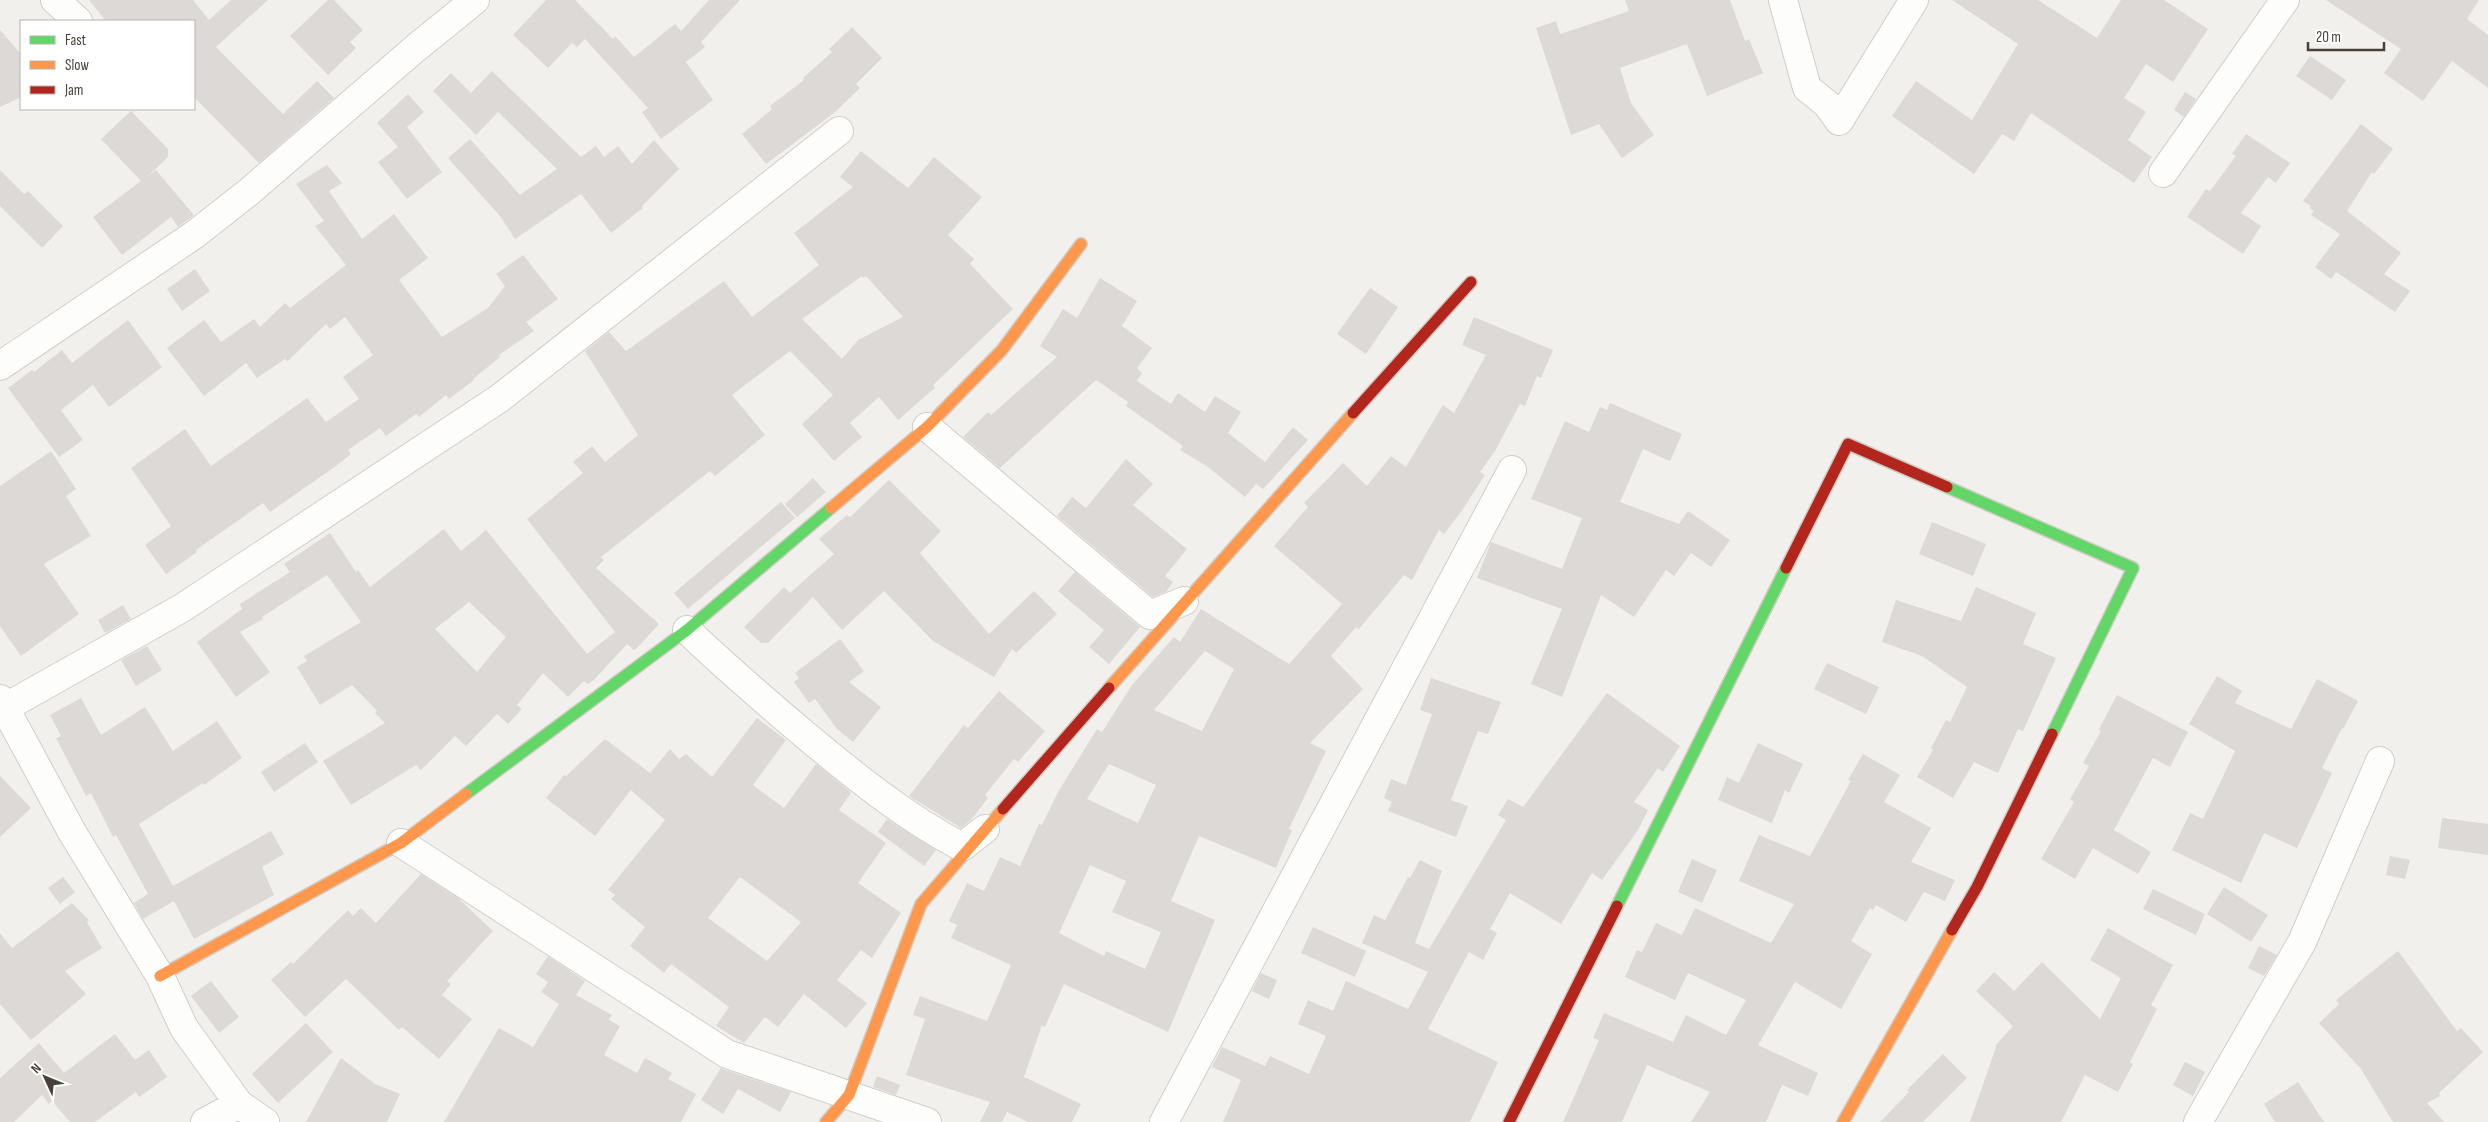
<svg xmlns="http://www.w3.org/2000/svg" width="2488" height="1122" font-family="'Sofia Sans Condensed',sans-serif">
	<style>
		.building { fill: #dcd9d6; fill-rule: evenodd }
		.lines { fill: none; stroke-linecap: round; stroke-linejoin: round }
		.street-casing { stroke: #d0cecb; stroke-width: 30 }
		.fast-casing { stroke: #d0ccc4; stroke-width: 14 }
		.slow-casing { stroke: #d0ccc4; stroke-width: 14 }
		.jam-casing { stroke: #d0ccc4; stroke-width: 14 }
		.street { stroke: #fdfdfc; stroke-width: 28 }
		.fast { stroke: #63d668; stroke-width: 11 }
		.slow { stroke: #ff974d; stroke-width: 11 }
		.jam { stroke: #b3261e; stroke-width: 11 }
	</style>
	<rect width="100%" height="100%" fill="#f2f0ed"/>
	<!-- building -->
	<path class="building" d="M 89,0 L 193,0 L 209,20 L 231,0 L 268,0 L 216,47 L 283,114 L 317,81 L 334,98 L 259,163 L 194,97 L 194,21 L 106,21 Z
		M 328,0 L 334,0 L 363,30 L 350,42 L 356,48 L 328,75 L 290,36 Z
		M 546,0 L 575,0 L 613,39 L 615,36 L 634,57 L 675,24 L 681,31 L 709,0 L 740,0 L 701,42 L 705,47 L 686,62 L 713,100 L 661,139 L 642,112 L 648,108 L 585,39 L 577,47 L 572,43 L 548,68 L 513,35 Z
		M 1625,0 L 1730,0 L 1745,41 L 1749,39 L 1763,73 L 1707,96 L 1687,44 L 1620,68 L 1631,103 L 1654,135 L 1622,158 L 1599,124 L 1571,135 L 1536,28 L 1556,21 L 1560,34 L 1629,11 Z
		M 1952,0 L 2038,0 L 2097,38 L 2121,0 L 2164,0 L 2208,29 L 2173,82 L 2146,64 L 2124,98 L 2146,112 L 2128,140 L 2152,157 L 2134,183 L 2031,113 L 2014,141 L 2002,134 L 1974,174 L 1892,116 L 1916,81 L 1972,120 L 2018,44 Z
		M 2326,0 L 2479,0 L 2467,19 L 2488,35 L 2488,88 L 2452,61 L 2423,101 L 2384,73 L 2401,49 Z
		M 852,27 L 882,58 L 856,84 L 860,88 L 834,113 L 766,164 L 742,134 L 772,109 L 770,106 L 804,80 L 803,78 L 832,52 L 829,49 Z
		M 0,30 L 21,54 L 21,97 L 0,107 Z
		M 2310,56 L 2346,80 L 2332,100 L 2296,76 Z
		M 492,71 L 581,157 L 596,146 L 604,157 L 618,146 L 632,164 L 654,140 L 679,169 L 642,206 L 643,208 L 611,233 L 581,194 L 515,239 L 500,216 L 448,158 L 470,139 L 520,195 L 557,169 L 498,112 L 476,135 L 433,91 L 451,73 L 471,93 Z
		M 2185,92 L 2196,99 L 2184,117 L 2174,110 Z
		M 408,94 L 424,112 L 407,127 L 442,172 L 407,199 L 378,162 L 398,147 L 377,123 Z
		M 131,111 L 168,149 L 168,157 L 146,178 L 156,170 L 194,215 L 178,227 L 171,217 L 122,255 L 93,217 L 141,181 L 101,139 Z
		M 2361,124 L 2393,149 L 2374,174 L 2372,172 L 2347,211 L 2401,253 L 2384,274 L 2410,291 L 2395,312 L 2336,272 L 2331,279 L 2315,267 L 2340,234 L 2311,215 L 2314,211 L 2309,208 L 2311,206 L 2303,201 Z
		M 2246,134 L 2290,163 L 2276,183 L 2268,177 L 2241,213 L 2261,226 L 2243,254 L 2187,217 L 2206,189 L 2210,191 L 2236,156 L 2232,154 Z
		M 861,151 L 908,188 L 934,157 L 982,197 L 948,235 L 974,259 L 970,264 L 1013,309 L 933,385 L 935,388 L 898,420 L 879,397 L 850,423 L 862,437 L 834,461 L 802,424 L 833,395 L 790,351 L 732,395 L 765,435 L 715,476 L 710,471 L 601,557 L 604,560 L 596,568 L 659,624 L 638,647 L 634,650 L 627,644 L 594,680 L 588,684 L 584,681 L 568,697 L 543,673 L 517,705 L 522,709 L 508,724 L 497,714 L 466,746 L 455,736 L 421,770 L 416,765 L 351,805 L 323,761 L 385,723 L 375,713 L 377,711 L 352,685 L 320,705 L 297,667 L 307,661 L 304,656 L 361,622 L 327,575 L 262,617 L 263,619 L 240,632 L 270,672 L 236,697 L 197,642 L 242,609 L 240,604 L 290,572 L 284,564 L 330,533 L 356,572 L 358,570 L 370,587 L 444,529 L 461,551 L 486,530 L 587,654 L 615,632 L 527,519 L 583,473 L 573,462 L 592,446 L 605,462 L 638,435 L 585,351 L 609,332 L 626,351 L 724,281 L 752,317 L 819,265 L 794,233 L 853,187 L 840,177 ZM 862,276 L 863,278 L 866,276 L 903,317 L 858,340 L 842,359 L 802,319 ZM 469,602 L 506,637 L 477,672 L 435,629 Z
		M 327,165 L 342,183 L 329,191 L 362,239 L 394,214 L 428,258 L 399,280 L 442,337 L 488,308 L 505,286 L 496,274 L 523,255 L 558,299 L 526,322 L 534,331 L 499,355 L 500,357 L 473,379 L 474,380 L 449,399 L 446,395 L 419,417 L 416,414 L 386,436 L 380,428 L 348,450 L 351,454 L 336,466 L 270,512 L 263,503 L 196,550 L 197,552 L 166,574 L 145,545 L 171,526 L 131,468 L 185,429 L 211,466 L 307,398 L 326,422 L 359,399 L 343,377 L 373,355 L 345,317 L 330,329 L 326,324 L 288,361 L 285,359 L 257,378 L 246,363 L 204,396 L 167,348 L 204,320 L 221,342 L 254,319 L 260,327 L 285,303 L 290,308 L 346,265 L 315,226 L 324,221 L 296,184 Z
		M 0,170 L 24,194 L 28,191 L 63,226 L 42,248 L 0,206 Z
		M 195,269 L 210,291 L 182,311 L 167,289 Z
		M 1100,278 L 1137,301 L 1122,326 L 1152,348 L 1137,368 L 1142,373 L 1137,381 L 1171,404 L 1178,393 L 1205,412 L 1215,396 L 1241,412 L 1228,433 L 1265,462 L 1293,427 L 1308,440 L 1263,489 L 1256,484 L 1245,497 L 1208,467 L 1180,450 L 1183,446 L 1126,406 L 1128,402 L 1096,380 L 1000,468 L 963,437 L 988,412 L 991,415 L 1057,357 L 1040,346 L 1063,309 L 1077,318 Z
		M 1370,288 L 1398,307 L 1366,354 L 1337,334 Z
		M 1474,317 L 1553,350 L 1541,378 L 1537,376 L 1525,406 L 1520,404 L 1495,451 L 1480,472 L 1485,475 L 1461,512 L 1444,534 L 1439,530 L 1412,580 L 1404,575 L 1359,629 L 1356,627 L 1331,656 L 1363,689 L 1310,743 L 1326,751 L 1289,829 L 1292,830 L 1276,868 L 1199,836 L 1171,901 L 1215,920 L 1168,1032 L 1064,984 L 1045,1027 L 1042,1025 L 1024,1077 L 1081,1104 L 1072,1122 L 1028,1122 L 1007,1112 L 1002,1122 L 980,1122 L 990,1102 L 906,1075 L 925,1019 L 913,1015 L 920,996 L 987,1021 L 1011,965 L 951,938 L 957,925 L 949,921 L 967,883 L 984,891 L 1000,857 L 1020,866 L 1039,824 L 1042,825 L 1058,792 L 1097,729 L 1102,732 L 1132,685 L 1174,637 L 1180,642 L 1201,609 L 1289,664 L 1342,604 L 1274,546 L 1308,507 L 1304,503 L 1343,463 L 1367,486 L 1391,456 L 1406,467 L 1443,405 L 1454,413 L 1486,355 L 1462,345 ZM 1205,651 L 1234,669 L 1202,731 L 1154,710 ZM 1109,764 L 1156,785 L 1138,823 L 1087,799 ZM 1090,865 L 1126,881 L 1112,912 L 1161,932 L 1145,969 L 1106,951 L 1104,956 L 1059,933 Z
		M 128,320 L 162,367 L 109,407 L 93,385 L 61,410 L 83,440 L 59,457 L 8,388 L 32,370 L 34,372 L 62,350 L 72,363 Z
		M 1610,403 L 1682,434 L 1670,461 L 1643,449 L 1620,502 L 1679,524 L 1688,511 L 1730,540 L 1711,567 L 1691,553 L 1674,576 L 1666,570 L 1634,617 L 1601,595 L 1562,697 L 1531,684 L 1562,609 L 1477,578 L 1491,542 L 1562,569 L 1582,518 L 1531,499 L 1565,421 L 1589,432 L 1600,407 L 1607,410 Z
		M 51,451 L 76,489 L 66,496 L 91,536 L 44,564 L 79,614 L 21,656 L 0,626 L 0,486 Z
		M 1126,459 L 1153,484 L 1133,505 L 1187,549 L 1165,576 L 1173,582 L 1166,592 L 1153,597 L 1057,516 L 1072,497 L 1086,508 Z
		M 813,478 L 826,492 L 797,517 L 785,504 Z
		M 889,480 L 941,531 L 920,553 L 989,634 L 1034,591 L 1057,614 L 1016,653 L 1012,649 L 994,677 L 933,641 L 884,591 L 842,630 L 813,597 L 768,643 L 761,643 L 744,627 L 784,587 L 790,593 L 834,554 L 819,539 L 847,515 L 850,517 Z
		M 781,502 L 795,518 L 688,609 L 674,593 Z
		M 1932,522 L 1986,544 L 1973,576 L 1919,554 Z
		M 1075,572 L 1140,627 L 1109,664 L 1089,647 L 1104,630 L 1058,591 Z
		M 1976,587 L 2036,613 L 2023,644 L 2056,658 L 2023,731 L 2018,729 L 1998,773 L 1974,762 L 1953,798 L 1917,777 L 1933,750 L 1931,748 L 1946,720 L 1950,722 L 1967,687 L 1922,656 L 1882,642 L 1896,600 L 1961,621 Z
		M 123,605 L 131,619 L 105,633 L 98,620 Z
		M 840,639 L 864,671 L 849,682 L 881,707 L 853,742 L 837,729 L 815,699 L 809,703 L 794,682 L 799,678 L 795,673 Z
		M 147,646 L 162,670 L 136,686 L 121,660 Z
		M 1827,663 L 1879,687 L 1866,714 L 1814,689 Z
		M 2217,676 L 2242,691 L 2235,703 L 2291,729 L 2317,679 L 2358,701 L 2343,729 L 2342,728 L 2322,768 L 2332,773 L 2297,848 L 2264,833 L 2241,883 L 2172,850 L 2190,813 L 2203,819 L 2235,751 L 2189,724 Z
		M 1431,678 L 1501,702 L 1488,734 L 1478,731 L 1451,800 L 1468,806 L 1456,837 L 1388,811 L 1392,802 L 1384,798 L 1391,779 L 1406,785 L 1432,714 L 1420,710 Z
		M 999,691 L 1045,731 L 1018,762 L 1014,759 L 985,795 L 988,798 L 971,820 L 961,828 L 909,796 L 964,725 L 968,728 Z
		M 1607,693 L 1680,746 L 1663,772 L 1658,768 L 1634,802 L 1648,810 L 1638,830 L 1602,880 L 1592,873 L 1561,924 L 1510,893 L 1490,929 L 1497,933 L 1483,960 L 1469,952 L 1428,1029 L 1498,1062 L 1470,1122 L 1223,1122 L 1241,1080 L 1212,1067 L 1222,1047 L 1265,1066 L 1270,1056 L 1309,1074 L 1326,1036 L 1298,1024 L 1308,1000 L 1333,1011 L 1346,981 L 1408,1009 L 1428,972 L 1362,943 L 1374,915 L 1385,920 L 1408,877 L 1410,878 L 1420,860 L 1442,871 L 1415,943 L 1429,949 L 1506,820 L 1498,815 L 1508,799 L 1523,807 Z
		M 2117,695 L 2188,732 L 2170,767 L 2153,758 L 2114,830 L 2151,852 L 2138,874 L 2093,848 L 2075,879 L 2041,859 L 2074,802 L 2070,799 L 2089,766 L 2083,763 L 2101,731 L 2099,729 Z
		M 81,698 L 101,735 L 145,707 L 173,751 L 217,721 L 242,758 L 204,785 L 203,783 L 139,824 L 173,886 L 271,831 L 284,854 L 262,867 L 274,895 L 194,939 L 174,901 L 143,919 L 134,903 L 148,894 L 116,835 L 113,837 L 91,793 L 86,796 L 56,738 L 61,736 L 50,715 Z
		M 757,718 L 786,740 L 753,785 L 784,808 L 816,764 L 847,789 L 851,793 L 839,810 L 886,843 L 858,883 L 901,913 L 872,958 L 861,950 L 837,980 L 867,1003 L 846,1028 L 804,994 L 778,1027 L 765,1017 L 744,1043 L 716,1026 L 729,1007 L 671,964 L 664,973 L 630,946 L 645,927 L 611,899 L 615,895 L 608,890 L 665,820 L 631,790 L 595,836 L 546,798 L 564,775 L 566,776 L 605,739 L 650,773 L 670,749 L 679,759 L 686,754 L 712,777 ZM 740,877 L 801,922 L 767,961 L 708,918 Z
		M 305,743 L 318,762 L 274,792 L 261,772 Z
		M 1758,743 L 1803,764 L 1789,793 L 1785,790 L 1772,823 L 1718,800 L 1727,777 L 1739,783 Z
		M 1863,754 L 1900,775 L 1884,802 L 1931,828 L 1911,862 L 1955,880 L 1945,901 L 1924,892 L 1906,922 L 1876,905 L 1873,910 L 1870,908 L 1851,941 L 1872,954 L 1841,1009 L 1795,982 L 1758,1045 L 1818,1073 L 1808,1096 L 1782,1085 L 1766,1122 L 1691,1122 L 1710,1092 L 1647,1065 L 1622,1122 L 1563,1122 L 1599,1040 L 1593,1038 L 1604,1013 L 1673,1042 L 1686,1015 L 1726,1035 L 1746,1000 L 1688,973 L 1675,1000 L 1625,977 L 1637,950 L 1642,952 L 1656,923 L 1682,935 L 1695,908 L 1771,943 L 1794,904 L 1739,881 L 1759,835 L 1810,856 L 1851,781 L 1848,780 Z
		M 0,776 L 31,808 L 0,837 Z
		M 2442,818 L 2488,824 L 2488,855 L 2438,848 Z
		M 887,819 L 936,850 L 924,866 L 878,832 Z
		M 2390,856 L 2410,860 L 2405,879 L 2386,875 Z
		M 1692,859 L 1717,870 L 1702,903 L 1678,892 Z
		M 421,874 L 458,898 L 493,931 L 447,981 L 451,984 L 442,995 L 472,1019 L 439,1059 L 402,1027 L 399,1030 L 346,979 L 305,1017 L 271,980 L 291,962 L 293,964 L 348,910 L 353,916 L 361,908 L 376,923 Z
		M 63,877 L 75,892 L 60,904 L 48,888 Z
		M 2224,887 L 2268,915 L 2251,942 L 2207,914 Z
		M 2153,889 L 2205,914 L 2196,935 L 2143,909 Z
		M 72,903 L 89,920 L 87,922 L 102,948 L 65,971 L 86,994 L 31,1040 L 0,1004 L 0,933 L 12,948 Z
		M 1313,927 L 1366,951 L 1355,977 L 1301,953 Z
		M 2108,928 L 2173,965 L 2151,1005 L 2157,1009 L 2130,1062 L 2133,1064 L 2118,1092 L 2085,1075 L 2061,1122 L 1970,1122 L 1996,1047 L 1995,1046 L 2013,1026 L 1976,991 L 1994,972 L 2014,991 L 2042,962 L 2100,1019 L 2121,978 L 2090,960 Z
		M 2259,946 L 2277,955 L 2264,976 L 2248,968 Z
		M 2398,951 L 2457,1031 L 2461,1028 L 2483,1052 L 2439,1093 L 2440,1096 L 2427,1103 L 2444,1122 L 2393,1122 L 2361,1069 L 2319,1023 L 2339,1004 L 2336,1000 Z
		M 548,956 L 585,981 L 576,995 L 612,1015 L 609,1020 L 620,1026 L 604,1055 L 637,1073 L 645,1058 L 672,1073 L 668,1079 L 696,1094 L 681,1122 L 444,1122 L 499,1028 L 533,1047 L 559,1004 L 541,992 L 548,982 L 536,974 Z
		M 1261,973 L 1277,980 L 1269,999 L 1252,991 Z
		M 211,981 L 239,1017 L 219,1033 L 191,996 Z
		M 306,1023 L 333,1052 L 278,1103 L 252,1074 Z
		M 115,1034 L 135,1060 L 149,1050 L 167,1077 L 139,1097 L 136,1092 L 95,1122 L 70,1122 L 52,1101 L 49,1104 L 42,1095 L 14,1122 L 0,1122 L 0,1078 L 39,1043 L 64,1073 Z
		M 1943,1054 L 1967,1078 L 1923,1122 L 1880,1122 L 1909,1092 L 1907,1090 Z
		M 341,1058 L 375,1084 L 400,1094 L 387,1122 L 306,1122 Z
		M 2185,1062 L 2205,1072 L 2193,1096 L 2173,1085 Z
		M 721,1068 L 722,1069 L 791,1092 L 780,1112 L 738,1089 L 723,1114 L 701,1100 Z
		M 877,1076 L 900,1085 L 896,1095 L 873,1087 Z
		M 2298,1082 L 2324,1122 L 2275,1122 L 2264,1104 Z"/>
	<g class="lines">
		<!-- street casing -->
		<g class="street-casing">
			<path id="street" d="M 55,0 L 78,21
				M 1783,0 L 1807,88 L 1827,104 L 1839,121 L 1914,0
				M 2163,173 L 2285,0
				M 0,366 L 194,235 L 250,191 L 417,47 L 475,0
				M 927,427 L 1150,615 L 1184,601
				M 687,630 C 725,667 764,700 804,734 C 853,775 905,817 962,847 L 985,829
				M 0,699 L 72,832 L 160,976 L 184,1028 L 239,1104 L 265,1122
				M 6,707 L 182,608 L 500,398 L 839,131
				M 401,843 L 727,1054 L 927,1122
				M 205,1122 L 239,1104
				M 1164,1122 L 1512,470
				M 2198,1122 L 2302,942 L 2380,761"/>
		</g>
		<!-- fast casing -->
		<g class="fast-casing">
			<path id="fast" d="M 1947,487 L 2133,568 L 2052,734
				M 466,794 L 687,630 L 831,508
				M 1617,906 L 1786,568"/>
		</g>
		<!-- slow casing -->
		<g class="slow-casing">
			<path id="slow" d="M 831,508 L 927,427 L 1002,350 L 1081,244
				M 1109,688 L 1353,413
				M 160,976 L 401,843 L 466,794
				M 826,1122 L 849,1095 L 921,904 L 1003,809
				M 1843,1122 L 1952,930"/>
		</g>
		<!-- jam casing -->
		<g class="jam-casing">
			<path id="jam" d="M 1353,413 L 1471,282
				M 1786,568 L 1848,444 L 1947,487
				M 1003,809 L 1109,688
				M 1952,930 L 1977,887 L 2052,734
				M 1509,1122 L 1617,906"/>
		</g>
		<!-- street -->
		<use href="#street" class="street"/>
		<!-- fast -->
		<use href="#fast" class="fast"/>
		<!-- slow -->
		<use href="#slow" class="slow"/>
		<!-- jam -->
		<use href="#jam" class="jam"/>
	</g>
	<!-- legend -->
	<rect x="20" y="20" width="175" height="90" fill="#ffffff" stroke="#b6b3b0"/>
	<rect x="30" y="36" width="25" height="8" fill="#63d668" stroke="#b6b3b0"/>
	<text x="65" y="45" font-size="15" fill="#484139">Fast</text>
	<rect x="30" y="61" width="25" height="8" fill="#ff974d" stroke="#b6b3b0"/>
	<text x="65" y="70" font-size="15" fill="#484139">Slow</text>
	<rect x="30" y="86" width="25" height="8" fill="#b3261e" stroke="#b6b3b0"/>
	<text x="65" y="95" font-size="15" fill="#484139">Jam</text>
	<!-- north arrow -->
	<g transform="translate(45 1077) rotate(314)" stroke="#ffffff" stroke-width="4" paint-order="stroke">
	<path d="M0-4L9 19L0 12L-9 19Z" fill="#484139"/>
	<text y="-8" font-size="14" font-weight="bold" text-anchor="middle" fill="#484139">N</text>
	</g>
	<!-- scale -->
	<path d="M2308 42v8h76v-8" fill="none" stroke="#484139" stroke-width="2.5"/>
	<text x="2316" y="42" font-size="15" fill="#484139" stroke="#ffffff" stroke-width="4" paint-order="stroke">20 m</text>
</svg>
